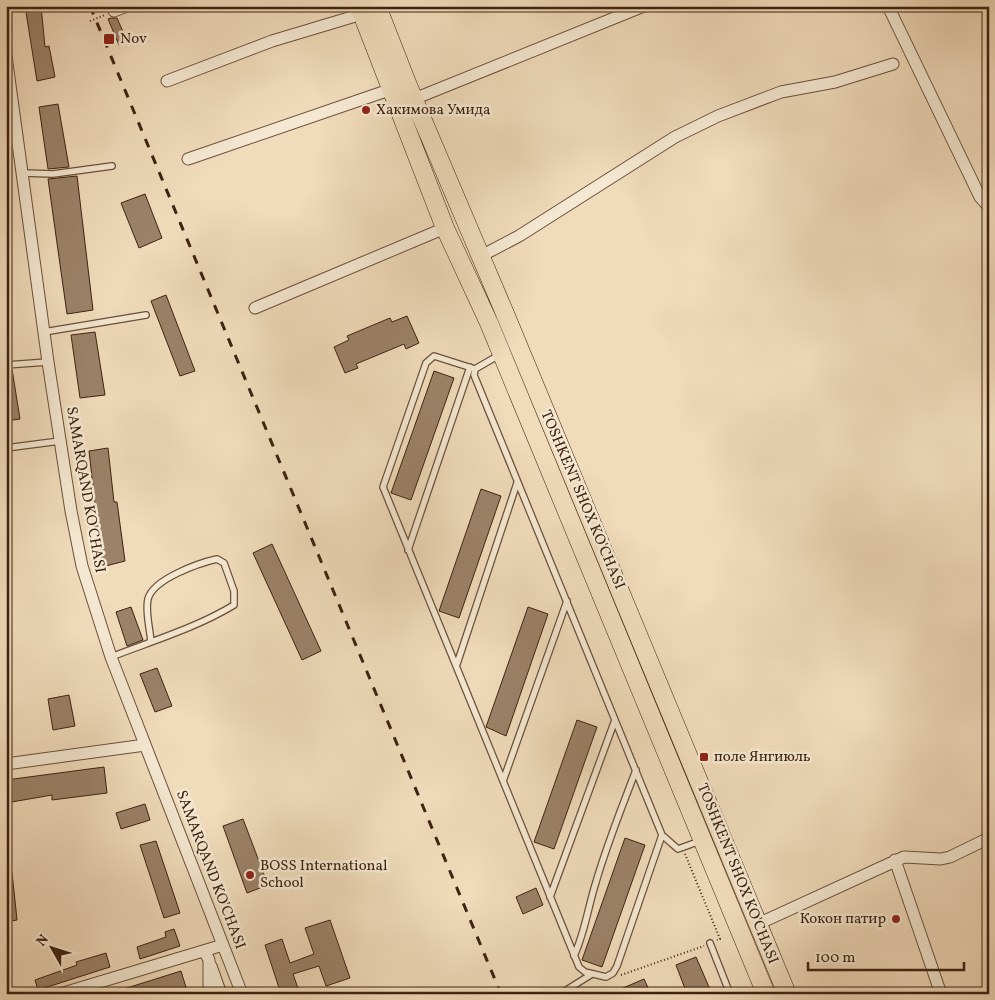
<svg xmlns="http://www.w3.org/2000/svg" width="995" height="1000" font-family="Vollkorn,serif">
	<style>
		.building { fill: #9b8269; stroke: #3e2211 }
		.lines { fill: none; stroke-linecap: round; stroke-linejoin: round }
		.service-casing { stroke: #6a503b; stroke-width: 8 }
		.minor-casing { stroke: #6a503b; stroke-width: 13 }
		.primary-casing { stroke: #3e2211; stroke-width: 19 }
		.path { stroke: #3e2211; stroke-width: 2; stroke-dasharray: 1 2.5; stroke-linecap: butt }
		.service { stroke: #f5e8d2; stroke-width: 5.5 }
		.minor { stroke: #f5e8d2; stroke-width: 11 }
		.primary { stroke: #f0dbba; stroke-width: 18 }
		.rail { stroke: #3e2211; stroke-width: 3; stroke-dasharray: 9 9; stroke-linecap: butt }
		.poi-dot { fill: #8f2418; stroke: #f5e8d2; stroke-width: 2 }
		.labels { text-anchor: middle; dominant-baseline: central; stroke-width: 5; stroke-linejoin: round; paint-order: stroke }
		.poi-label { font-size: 15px; fill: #3e2211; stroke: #f5e8d2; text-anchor: start }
		.street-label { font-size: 15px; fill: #3e2211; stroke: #f5e8d2 }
	</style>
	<rect width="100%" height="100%" fill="#f0dbba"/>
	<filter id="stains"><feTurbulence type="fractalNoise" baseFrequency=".004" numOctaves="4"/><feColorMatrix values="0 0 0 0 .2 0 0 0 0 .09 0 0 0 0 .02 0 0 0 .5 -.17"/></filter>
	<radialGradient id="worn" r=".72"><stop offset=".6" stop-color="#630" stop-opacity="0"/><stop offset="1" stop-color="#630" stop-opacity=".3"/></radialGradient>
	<!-- building -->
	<path class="building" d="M 25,6 L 41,6 L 45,47 L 49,46 L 55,77 L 37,81 Z
		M 111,18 L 117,18 L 127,41 L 119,45 L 108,19 Z
		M 58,104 L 69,167 L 48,169 L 39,107 Z
		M 77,176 L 93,310 L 67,314 L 48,179 Z
		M 145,194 L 162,238 L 139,248 L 121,203 Z
		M 166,295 L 195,371 L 180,376 L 151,301 Z
		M 407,316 L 419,343 L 406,349 L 404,344 L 356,364 L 358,368 L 345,373 L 334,347 L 349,340 L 347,336 L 390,318 L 392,322 Z
		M 95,332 L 105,395 L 80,398 L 71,335 Z
		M 12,369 L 20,419 L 6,421 L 6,370 Z
		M 434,371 L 454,378 L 411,500 L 391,493 Z
		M 108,448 L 114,502 L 117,502 L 125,561 L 102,567 L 89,451 Z
		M 481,489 L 501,496 L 459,618 L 439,611 Z
		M 272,544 L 321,651 L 302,660 L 253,553 Z
		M 131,607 L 143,640 L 127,646 L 116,612 Z
		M 528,607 L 548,614 L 506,736 L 486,727 Z
		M 157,668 L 172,706 L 155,712 L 140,674 Z
		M 69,695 L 75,726 L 53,730 L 48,699 Z
		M 577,720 L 597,727 L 554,849 L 534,842 Z
		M 104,767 L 107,793 L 52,800 L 52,795 L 6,803 L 6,780 Z
		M 145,804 L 150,820 L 121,829 L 116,813 Z
		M 243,819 L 268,885 L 247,893 L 223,826 Z
		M 625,838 L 645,845 L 602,967 L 582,960 Z
		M 156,841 L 180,913 L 164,918 L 140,845 Z
		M 6,872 L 12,872 L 17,920 L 6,922 Z
		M 536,888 L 543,905 L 523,914 L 516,897 Z
		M 330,920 L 350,978 L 326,986 L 319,966 L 293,974 L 300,994 L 281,994 L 265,945 L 282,939 L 290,963 L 314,954 L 305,928 Z
		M 174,929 L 180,946 L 140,959 L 137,947 L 166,937 L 165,932 Z
		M 106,953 L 110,967 L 38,990 L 35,980 L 77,965 L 76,962 Z
		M 696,957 L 712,994 L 687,994 L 676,965 Z
		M 181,971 L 188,994 L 114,994 L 114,992 Z
		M 644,979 L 651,994 L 609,994 Z"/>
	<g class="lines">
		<!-- service casing -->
		<g class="service-casing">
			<path id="service" d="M 23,173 L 53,174 L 112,166
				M 44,332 L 146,315
				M 501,354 L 475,369 L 474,375 L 662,835 L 678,849 L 700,841
				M 6,365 L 48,362
				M 475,369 L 434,356 L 426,363 L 383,487 L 579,967 L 585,972 L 606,977 L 613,973 L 617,966 L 662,835
				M 6,448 L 60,441
				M 408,550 L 470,367
				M 111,657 C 152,641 196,628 234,605 L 234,591 L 224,563 L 217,559 C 199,563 153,579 148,599 C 145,611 150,629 151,642
				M 457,664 L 517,483
				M 503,781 L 567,601
				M 550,897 L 615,720
				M 710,943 L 730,994
				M 574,956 C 585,932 588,907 596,882 C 607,844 622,807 636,770
				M 560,994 L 592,974"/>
		</g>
		<!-- minor casing -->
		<g class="minor-casing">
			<path id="minor" d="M 888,6 L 980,197 L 989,207
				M 114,11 L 127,6
				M 6,56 L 48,362 L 71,511 L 82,566 L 111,657 L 242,994
				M 167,81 L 272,41 L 362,14
				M 414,99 L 644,6
				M 188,159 L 392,89
				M 481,256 L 519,236 L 675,137 L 718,116 L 781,92 L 835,82 L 893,64
				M 255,308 L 445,228
				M 6,764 L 145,745
				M 895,860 L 941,994
				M 758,924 L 904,857 L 941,859 L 950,857 L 989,838
				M 205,952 L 209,960 L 209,994
				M 211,966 L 221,994
				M 60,994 L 223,945"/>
		</g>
		<!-- primary casing -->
		<g class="primary-casing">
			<path id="primary" d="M 359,6 L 445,228 L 489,323 L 766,994
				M 377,6 L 407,83 L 506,316 L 787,994"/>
		</g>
		<!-- path -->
		<path class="path" d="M 90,21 L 105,15
			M 685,854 L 720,939 L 717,940
			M 621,975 L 704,946"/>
		<!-- service -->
		<use href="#service" class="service"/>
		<!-- minor -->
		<use href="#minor" class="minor"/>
		<!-- primary -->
		<use href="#primary" class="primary"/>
		<!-- rail -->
		<path class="rail" d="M 90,6 L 501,994"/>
	</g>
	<!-- markers -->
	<g class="poi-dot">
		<rect x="103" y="33" width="12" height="12" rx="2.5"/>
		<circle cx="366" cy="110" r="5"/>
		<rect x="699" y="752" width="10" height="10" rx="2.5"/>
		<circle cx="250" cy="875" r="5"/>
		<circle cx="896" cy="919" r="5"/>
	</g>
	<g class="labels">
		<!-- poi labels -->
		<g class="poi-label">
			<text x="120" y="39">Nov</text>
			<text x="376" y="110">Хакимова Умида</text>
			<text x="714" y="757">поле Янгиюль</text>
			<text x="260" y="866">BOSS International<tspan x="260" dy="17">School</tspan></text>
			<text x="886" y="919" text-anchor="end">Кокон патир</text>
		</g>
		<!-- street labels -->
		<g class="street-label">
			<text transform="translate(85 490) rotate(80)">SAMARQAND KO'CHASI</text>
			<text transform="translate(582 500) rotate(67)">TOSHKENT SHOX KO'CHASI</text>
			<text transform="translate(210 870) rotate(69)">SAMARQAND KO'CHASI</text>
			<text transform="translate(737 874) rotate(68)">TOSHKENT SHOX KO'CHASI</text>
		</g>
	</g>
	<!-- margin -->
	<rect width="995" height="1000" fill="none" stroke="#f0dbba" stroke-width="25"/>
	<rect x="8" y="8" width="980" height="985" fill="none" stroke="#3e2211" stroke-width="2.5"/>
	<rect x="12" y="12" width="970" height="975" fill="none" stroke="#3e2211"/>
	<!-- north arrow -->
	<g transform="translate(52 948) rotate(309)" stroke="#f5e8d2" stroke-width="4" paint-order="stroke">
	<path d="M0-4L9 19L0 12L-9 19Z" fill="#3e2211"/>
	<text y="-8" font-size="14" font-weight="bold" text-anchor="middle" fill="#3e2211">N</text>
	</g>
	<!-- scale -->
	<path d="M808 962v8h156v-8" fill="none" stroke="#3e2211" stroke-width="2.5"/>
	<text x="815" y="962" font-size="15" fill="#3e2211" stroke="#f5e8d2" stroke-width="4" paint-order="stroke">100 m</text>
	<rect width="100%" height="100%" filter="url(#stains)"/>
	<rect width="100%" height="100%" fill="url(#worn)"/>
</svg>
